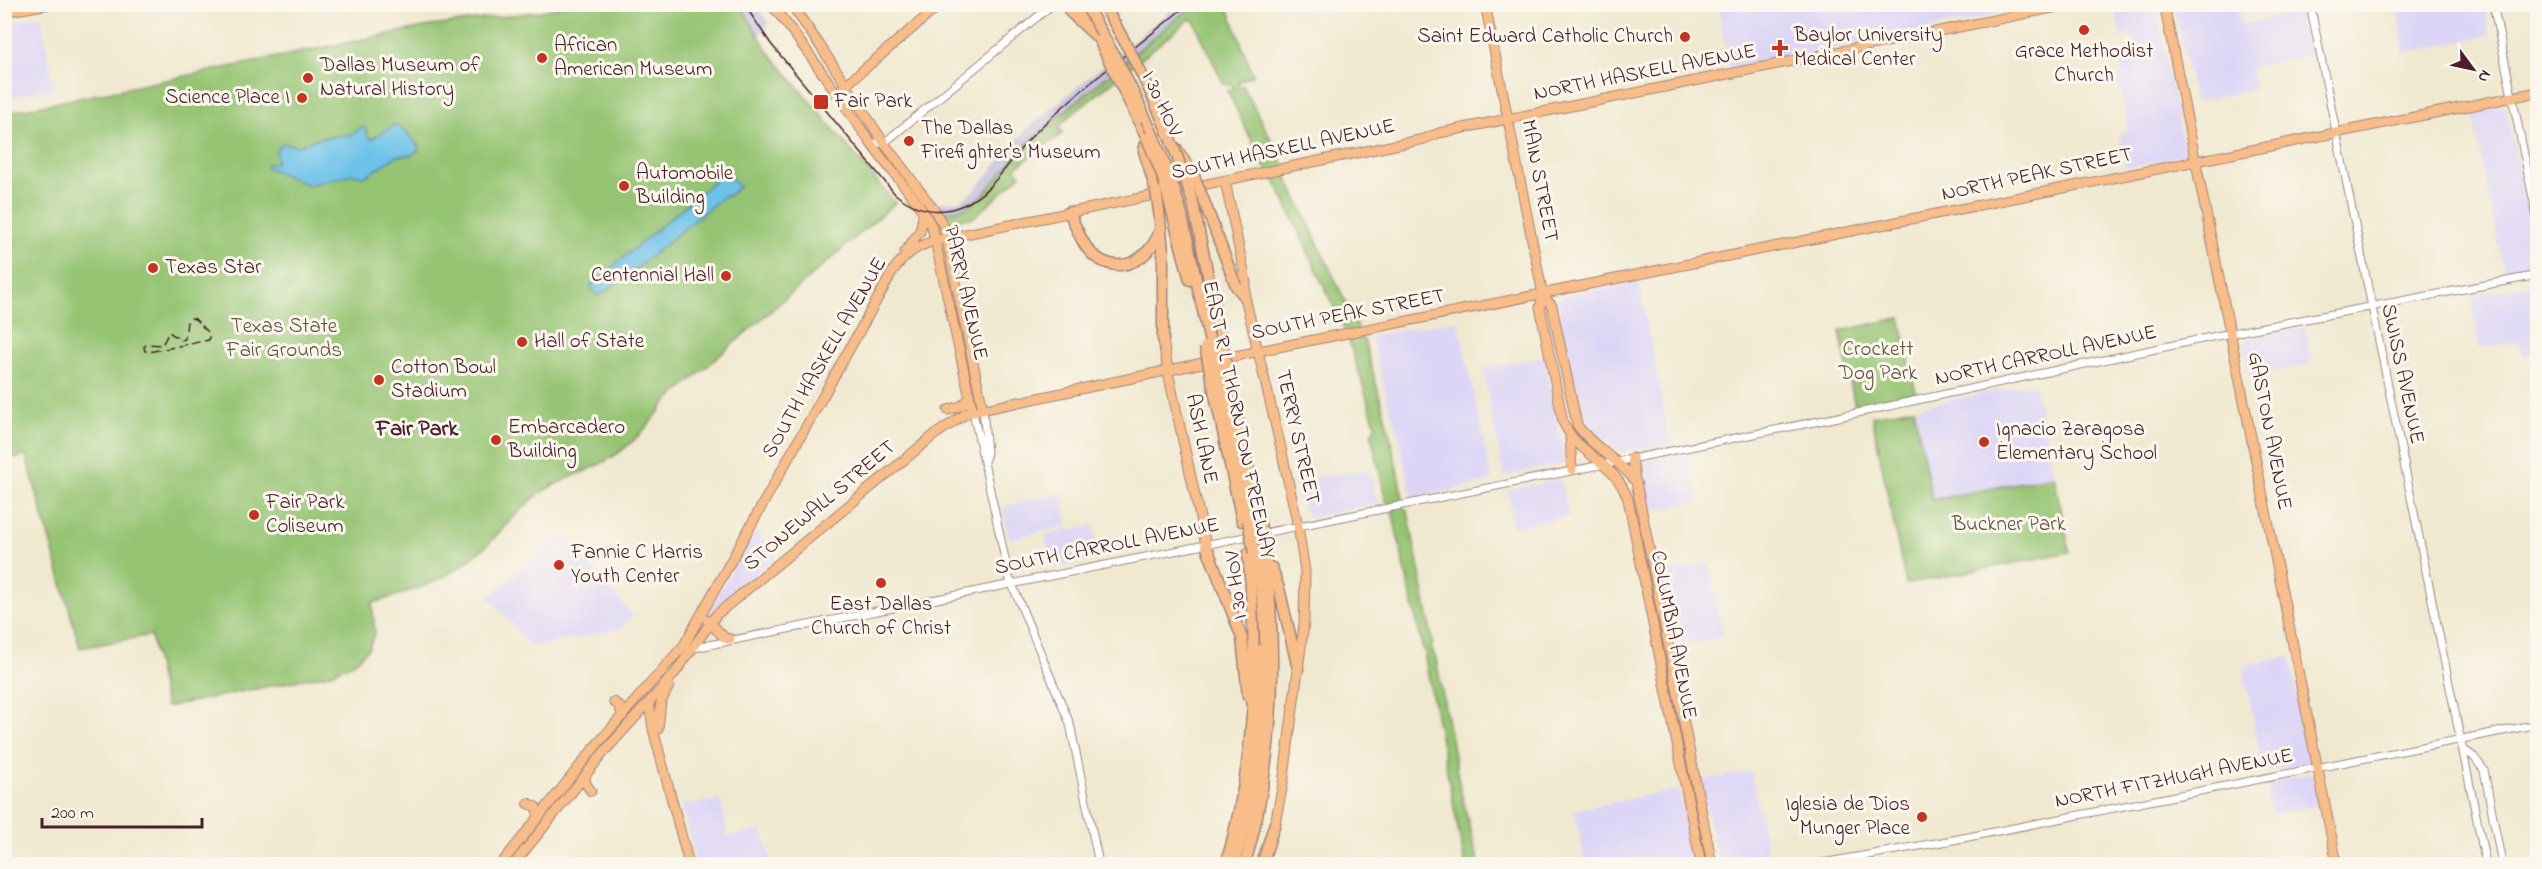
<svg xmlns="http://www.w3.org/2000/svg" width="2542" height="869" font-family="'Indie Flower',sans-serif">
	<style>
		.built { fill: #ddd5f6 }
		.industrial { fill: #c2c1dc }
		.green { fill: #95c472; stroke: #70724e; stroke-width: 1.5 }
		.water { fill: #6cc2e9; stroke: #5b708a; stroke-width: 1.5 }
		.lines { fill: none; stroke-linecap: round; stroke-linejoin: round }
		.minor-casing { stroke: #9d847e; stroke-width: 9 }
		.major-casing { stroke: #9d847e; stroke-width: 11 }
		.highway-casing { stroke: #9d847e; stroke-width: 13 }
		.minor { stroke: #fff; stroke-width: 7 }
		.major { stroke: #f8bd89; stroke-width: 9 }
		.highway { stroke: #f8bd89; stroke-width: 10 }
		.tram { stroke: #4a1f2b; stroke-width: 1.5 }
		.rail { stroke: #4a1f2b; stroke-width: 1.5; stroke-dasharray: 9 4.5; stroke-linecap: butt }
		.highway-bridge-casing { stroke: #9d847e; stroke-width: 13; stroke-linecap: butt }
		.highway-bridge { stroke: #f8bd89; stroke-width: 10 }
		.poi-dot { fill: #c8321e; stroke: #fbf7ec; stroke-width: 2 }
		.labels { text-anchor: middle; dominant-baseline: central; stroke-width: 6; stroke-linejoin: round; paint-order: stroke }
		.poi-label { font-size: 21px; fill: #4a1f2b; stroke: #fbf7ec; text-anchor: start }
		.street-label { font-size: 21px; fill: #4a1f2b; stroke: #fbf7ec }
		.park-label { font-size: 21px; fill: #605140; stroke: #fbf7ec }
		.neighbourhood-label { font-size: 22px; font-weight: bold; fill: #4a1f2b; stroke: #fbf7ec }
	</style>
	<rect width="100%" height="100%" fill="#fbf7ec"/>
	<filter id="ink" filterUnits="userSpaceOnUse"><feTurbulence type="fractalNoise" baseFrequency=".0167" numOctaves="2"/><feDisplacementMap in="SourceGraphic" scale="12" xChannelSelector="R" yChannelSelector="G"/><feConvolveMatrix kernelMatrix="1 2 1 2 8 2 1 2 1" color-interpolation-filters="sRGB"/></filter>
	<filter id="wash" filterUnits="userSpaceOnUse"><feTurbulence type="fractalNoise" baseFrequency=".008" numOctaves="4" result="noise"/><feDisplacementMap in="SourceGraphic" scale="24" xChannelSelector="R" yChannelSelector="G"/><feGaussianBlur stdDeviation="1.35" result="paint"/><feColorMatrix in="noise" values="0 0 0 0 0 0 0 0 0 0 0 0 0 0 0 0 0 1.4 0 .05"/><feComposite in="paint" operator="in"/></filter>
	<g filter="url(#wash)">
		<rect width="100%" height="100%" fill="#f0e9d0"/>
		<!-- built -->
		<path class="built" d="M 1717,4 L 2041,5 L 1730,70 Z
			M 2115,5 L 2156,5 L 2185,155 L 2126,167 L 2119,134 L 2129,131 L 2118,77 L 2122,76 L 2117,52 L 2136,49 L 2134,36 L 2121,38 Z
			M 2173,5 L 2238,5 L 2240,24 L 2243,25 L 2307,9 L 2317,53 L 2251,67 L 2255,89 L 2195,102 Z
			M 2397,5 L 2484,5 L 2490,35 L 2404,53 Z
			M 41,16 L 54,88 L 5,98 L 5,23 Z
			M 2501,106 L 2506,110 L 2538,259 L 2537,268 L 2505,277 L 2472,112 Z
			M 1639,282 L 1670,444 L 1622,452 L 1593,434 L 1580,408 L 1566,356 L 1558,300 L 1561,297 Z
			M 2537,284 L 2537,352 L 2522,355 L 2519,342 L 2480,348 L 2471,295 Z
			M 1458,320 L 1492,481 L 1412,498 L 1397,430 L 1387,399 L 1371,336 Z
			M 2306,327 L 2311,364 L 2250,376 L 2243,344 L 2247,339 Z
			M 1544,356 L 1566,463 L 1504,476 L 1483,369 Z
			M 2034,383 L 2054,476 L 1932,501 L 1914,408 Z
			M 1687,453 L 1698,502 L 1648,512 L 1639,462 Z
			M 1370,469 L 1377,502 L 1311,518 L 1305,512 L 1299,499 L 1296,481 Z
			M 1560,479 L 1569,516 L 1513,527 L 1508,490 Z
			M 1062,494 L 1068,526 L 1009,539 L 1002,507 Z
			M 1093,525 L 1100,558 L 1052,568 L 1045,535 Z
			M 755,529 L 777,557 L 712,612 L 709,611 Z
			M 565,534 L 633,616 L 619,629 L 531,647 L 489,597 Z
			M 1709,563 L 1723,637 L 1677,646 L 1663,573 Z
			M 2290,656 L 2310,763 L 2263,772 L 2243,666 Z
			M 1751,771 L 1770,864 L 1718,864 L 1701,781 Z
			M 2312,773 L 2320,805 L 2272,814 L 2266,783 Z
			M 1679,789 L 1694,864 L 1585,864 L 1575,810 Z
			M 721,800 L 728,837 L 764,830 L 771,864 L 696,864 L 682,805 Z"/>
		<!-- industrial -->
		<path class="industrial" d="M 740,5 L 756,5 L 769,23 L 759,36 Z
			M 1177,5 L 1193,5 L 1028,142 L 983,195 L 964,208 L 942,213 L 937,203 L 960,201 L 974,191 L 1028,128 Z"/>
		<!-- green -->
		<path class="green" d="M 570,5 L 740,5 L 768,51 L 895,203 L 666,402 C 647,429 626,452 596,466 C 578,475 558,481 542,492 C 521,507 504,528 486,546 C 450,580 418,590 372,603 L 375,632 L 369,648 L 355,662 L 329,674 L 166,707 L 151,635 L 80,648 L 26,455 L 5,460 L 5,113 L 424,27 L 537,12 Z
			M 1193,5 L 1227,5 L 1253,75 L 1238,82 L 1240,87 L 1243,86 L 1283,163 L 1284,172 L 1358,328 L 1356,334 L 1364,340 L 1389,431 L 1403,498 L 1397,502 L 1408,512 L 1433,643 L 1431,648 L 1436,659 L 1460,788 L 1479,864 L 1465,864 L 1425,659 L 1426,651 L 1423,650 L 1392,511 L 1395,510 L 1391,503 L 1386,502 L 1371,433 L 1376,427 L 1348,338 L 1353,337 L 1349,330 L 1344,329 L 1272,174 L 1265,168 L 1227,90 L 1234,89 L 1232,84 L 1224,85 L 1194,21 L 1190,19 L 1063,122 L 1059,128 L 1063,133 L 1015,168 L 1021,175 L 973,218 L 958,219 L 956,229 L 950,229 L 942,213 L 964,208 L 983,195 L 1028,142 Z
			M 1900,318 L 1916,393 L 1855,406 L 1840,331 Z
			M 1914,408 L 1932,500 L 2054,476 L 2070,552 L 1906,584 L 1872,416 Z"/>
		<!-- water -->
		<path class="water" d="M 394,125 C 405,126 412,140 419,147 L 419,150 L 411,155 L 397,156 L 365,177 L 354,174 L 308,185 L 266,167 L 267,164 L 275,163 L 277,159 L 276,150 L 283,143 L 298,146 L 315,139 L 353,134 L 362,127 L 366,129 L 368,137 L 372,139 Z
			M 724,169 L 739,187 L 727,197 L 725,195 L 626,277 L 598,296 L 590,286 L 714,181 L 713,179 Z"/>
	</g>
	<g filter="url(#ink)">
		<g class="lines">
			<!-- minor casing -->
			<g class="minor-casing">
				<path id="minor" d="M 2310,4 L 2486,864
					M 2493,4 L 2538,222
					M 871,143 L 884,143 L 1053,4
					M 983,409 L 987,453 L 985,459
					M 973,412 L 1009,577 L 1070,724 L 1099,864
					M 694,648 L 1829,419 L 2211,337 L 2538,275
					M 2463,749 L 2474,757 L 2484,770 L 2502,864
					M 1817,864 L 1953,840 L 2538,724"/>
			</g>
			<!-- major casing -->
			<g class="major-casing">
				<path id="major" d="M 771,4 C 807,48 838,96 870,142 C 890,171 916,196 932,227 L 973,412
					M 791,4 L 821,47 L 884,143 L 935,211 L 944,227 L 983,409
					M 1485,4 L 1543,295 L 1552,306 L 1577,425 C 1593,448 1619,459 1636,482 L 1712,864
					M 2164,4 L 2337,864
					M 4,12 L 50,4
					M 797,14 L 808,4
					M 842,88 L 941,4
					M 1225,181 L 1246,282 L 1245,297 L 1280,444 L 1298,526 L 1305,571 L 1304,624 L 1283,784 L 1275,823
					M 905,252 L 920,231 L 924,212
					M 1543,295 L 1540,307 L 1563,422 C 1579,457 1613,459 1628,499 L 1701,864
					M 1163,340 L 1169,377 L 1206,545
					M 948,410 L 961,406 L 970,398
					M 1570,435 L 1572,470
					M 1632,458 L 1635,480
					M 707,620 L 725,638 L 730,639
					M 614,702 L 619,706 L 623,716
					M 649,702 L 653,729 L 689,864
					M 658,729 L 661,702 L 669,686
					M 585,776 L 586,784 L 591,791
					M 528,803 L 536,807 L 539,817
					M 501,864 L 599,742 L 684,645 L 893,271 C 904,255 917,245 937,240 L 1424,139 L 1439,133 L 2072,4
					M 514,864 L 604,752 L 675,673 L 716,615 L 933,436 L 967,413 L 1259,351 L 2538,92"/>
			</g>
			<!-- highway casing -->
			<g class="highway-casing">
				<path id="highway" d="M 1065,4 L 1071,13 L 1099,39
					M 1077,4 L 1091,27
					M 1137,118 L 1147,138 L 1144,151 L 1156,191
					M 1176,148 L 1194,176
					M 1204,201 L 1236,286 L 1245,297
					M 1193,203 L 1222,343
					M 1180,207 L 1211,347
					M 1171,208 L 1190,280
					M 1159,211 L 1163,251 L 1163,340
					M 1069,212 C 1076,226 1081,243 1092,254 C 1121,279 1152,258 1161,227
					M 1228,373 L 1259,517
					M 1211,376 L 1242,521
					M 1220,376 L 1251,519
					M 1206,545 L 1242,638 L 1248,696
					M 1257,552 L 1264,612 L 1266,654
					M 1272,568 L 1280,592 L 1298,669
					M 1226,864 C 1256,758 1259,663 1248,554
					M 1234,864 C 1256,795 1264,721 1263,649
					M 1245,864 C 1275,761 1278,657 1265,551
					M 1262,864 L 1275,823"/>
			</g>
			<!-- minor -->
			<use href="#minor" class="minor"/>
			<!-- major -->
			<use href="#major" class="major"/>
			<!-- highway -->
			<use href="#highway" class="highway"/>
			<!-- tram -->
			<path class="tram" d="M 744,4 L 771,44 L 895,194 C 915,210 939,216 963,205 C 993,193 1012,156 1034,134 C 1081,87 1137,47 1188,4"/>
			<!-- rail -->
			<path class="rail" d="M 191,318 L 195,319 L 209,333 L 209,340 L 149,352 L 145,351 L 144,347 L 147,344 L 162,345 L 169,332 L 181,340 L 185,339 L 187,321 Z"/>
			<!-- highway-bridge casing -->
			<g class="highway-bridge-casing">
				<path id="highway-bridge" d="M 1085,4 C 1124,70 1157,134 1180,207
					M 1103,4 C 1142,68 1171,132 1193,203
					M 1099,40 L 1137,118
					M 1147,138 L 1162,175 L 1171,208
					M 1194,176 L 1204,201
					M 1156,191 L 1159,211
					M 1222,343 L 1228,373
					M 1214,346 L 1220,376
					M 1205,347 L 1211,376
					M 1259,517 L 1265,551
					M 1248,520 L 1254,553"/>
			</g>
			<!-- highway-bridge -->
			<use href="#highway-bridge" class="highway-bridge"/>
		</g>
	</g>
	<!-- markers -->
	<g class="poi-dot">
		<circle cx="2084" cy="30" r="6"/>
		<circle cx="1685" cy="37" r="6"/>
		<path d="M1777 39h6v6h6v6h-6v6h-6v-6h-6v-6h6z"/>
		<circle cx="542" cy="58" r="6"/>
		<circle cx="308" cy="78" r="6"/>
		<circle cx="302" cy="98" r="6"/>
		<rect x="813" y="94" width="16" height="16" rx="3"/>
		<circle cx="909" cy="141" r="6"/>
		<circle cx="624" cy="186" r="6"/>
		<circle cx="153" cy="268" r="6"/>
		<circle cx="726" cy="276" r="6"/>
		<circle cx="522" cy="342" r="6"/>
		<circle cx="379" cy="380" r="6"/>
		<circle cx="496" cy="440" r="6"/>
		<circle cx="1984" cy="442" r="6"/>
		<circle cx="254" cy="515" r="6"/>
		<circle cx="559" cy="565" r="6"/>
		<circle cx="881" cy="583" r="6"/>
		<circle cx="1922" cy="817" r="6"/>
	</g>
	<g class="labels">
		<!-- poi labels -->
		<g class="poi-label">
			<text x="1794" y="36">Baylor University<tspan x="1794" dy="24">Medical Center</tspan></text>
			<text x="1673" y="37" text-anchor="end">Saint Edward Catholic Church</text>
			<text x="554" y="46">African<tspan x="554" dy="24">American Museum</tspan></text>
			<text x="2084" y="52" text-anchor="middle">Grace Methodist<tspan x="2084" dy="24">Church</tspan></text>
			<text x="320" y="66">Dallas Museum of<tspan x="320" dy="24">Natural History</tspan></text>
			<text x="290" y="98" text-anchor="end">Science Place I</text>
			<text x="834" y="102">Fair Park</text>
			<text x="921" y="129">The Dallas<tspan x="921" dy="24">Firefighter's Museum</tspan></text>
			<text x="636" y="174">Automobile<tspan x="636" dy="24">Building</tspan></text>
			<text x="165" y="268">Texas Star</text>
			<text x="714" y="276" text-anchor="end">Centennial Hall</text>
			<text x="534" y="342">Hall of State</text>
			<text x="391" y="368">Cotton Bowl<tspan x="391" dy="24">Stadium</tspan></text>
			<text x="508" y="428">Embarcadero<tspan x="508" dy="24">Building</tspan></text>
			<text x="1996" y="430">Ignacio Zaragosa<tspan x="1996" dy="24">Elementary School</tspan></text>
			<text x="266" y="503">Fair Park<tspan x="266" dy="24">Coliseum</tspan></text>
			<text x="571" y="553">Fannie C Harris<tspan x="571" dy="24">Youth Center</tspan></text>
			<text x="881" y="605" text-anchor="middle">East Dallas<tspan x="881" dy="24">Church of Christ</tspan></text>
			<text x="1910" y="805" text-anchor="end">Iglesia de Dios<tspan x="1910" dy="24">Munger Place</tspan></text>
		</g>
		<!-- street labels -->
		<g class="street-label">
			<text transform="translate(1645 73) rotate(-11)">NORTH HASKELL AVENUE</text>
			<text transform="translate(1161 104) rotate(65)">I 30 HOV</text>
			<text transform="translate(1283 150) rotate(-12)">SOUTH HASKELL AVENUE</text>
			<text transform="translate(2037 175) rotate(-12)">NORTH PEAK STREET</text>
			<text transform="translate(1539 181) rotate(79)">MAIN STREET</text>
			<text transform="translate(965 293) rotate(77)">PARRY AVENUE</text>
			<text transform="translate(1348 315) rotate(-11)">SOUTH PEAK STREET</text>
			<text transform="translate(2046 356) rotate(-12)">NORTH CARROLL AVENUE</text>
			<text transform="translate(825 358) rotate(-60)">SOUTH HASKELL AVENUE</text>
			<text transform="translate(2402 374) rotate(78)">SWISS AVENUE</text>
			<text transform="translate(1238 420) rotate(78)">EAST R L THORNTON FREEWAY</text>
			<text transform="translate(2269 431) rotate(79)">GASTON AVENUE</text>
			<text transform="translate(1297 437) rotate(77)">TERRY STREET</text>
			<text transform="translate(1201 439) rotate(78)">ASH LANE</text>
			<text transform="translate(820 506) rotate(-40)">STONEWALL STREET</text>
			<text transform="translate(1107 547) rotate(-11)">SOUTH CARROLL AVENUE</text>
			<text transform="translate(1237 585) rotate(-97)">I 30 HOV</text>
			<text transform="translate(1673 635) rotate(79)">COLUMBIA AVENUE</text>
			<text transform="translate(2174 779) rotate(-11)">NORTH FITZHUGH AVENUE</text>
		</g>
		<!-- park labels -->
		<g class="park-label">
			<text x="284" y="327">Texas State<tspan x="284" dy="24">Fair Grounds</tspan></text>
			<text x="1878" y="350">Crockett<tspan x="1878" dy="24">Dog Park</tspan></text>
			<text x="2009" y="525">Buckner Park</text>
		</g>
		<!-- neighbourhood labels -->
		<g class="neighbourhood-label">
			<text x="417" y="430">Fair Park</text>
		</g>
	</g>
	<!-- margin -->
	<rect width="2542" height="869" fill="none" stroke="#fbf7ec" stroke-width="24"/>
	<!-- north arrow -->
	<g transform="translate(2473 69) rotate(123)" stroke="#fbf7ec" stroke-width="4.5" paint-order="stroke">
	<path d="M0-4.5L10 22L0 15L-10 22Z" fill="#4a1f2b"/>
	<text y="-9" font-size="16" font-weight="bold" text-anchor="middle" fill="#4a1f2b">N</text>
	</g>
	<!-- scale -->
	<path d="M42 818v9h160v-9" fill="none" stroke="#4a1f2b" stroke-width="3"/>
	<text x="51" y="818" font-size="18" fill="#4a1f2b" stroke="#fbf7ec" stroke-width="4.5" paint-order="stroke">200 m</text>
</svg>
